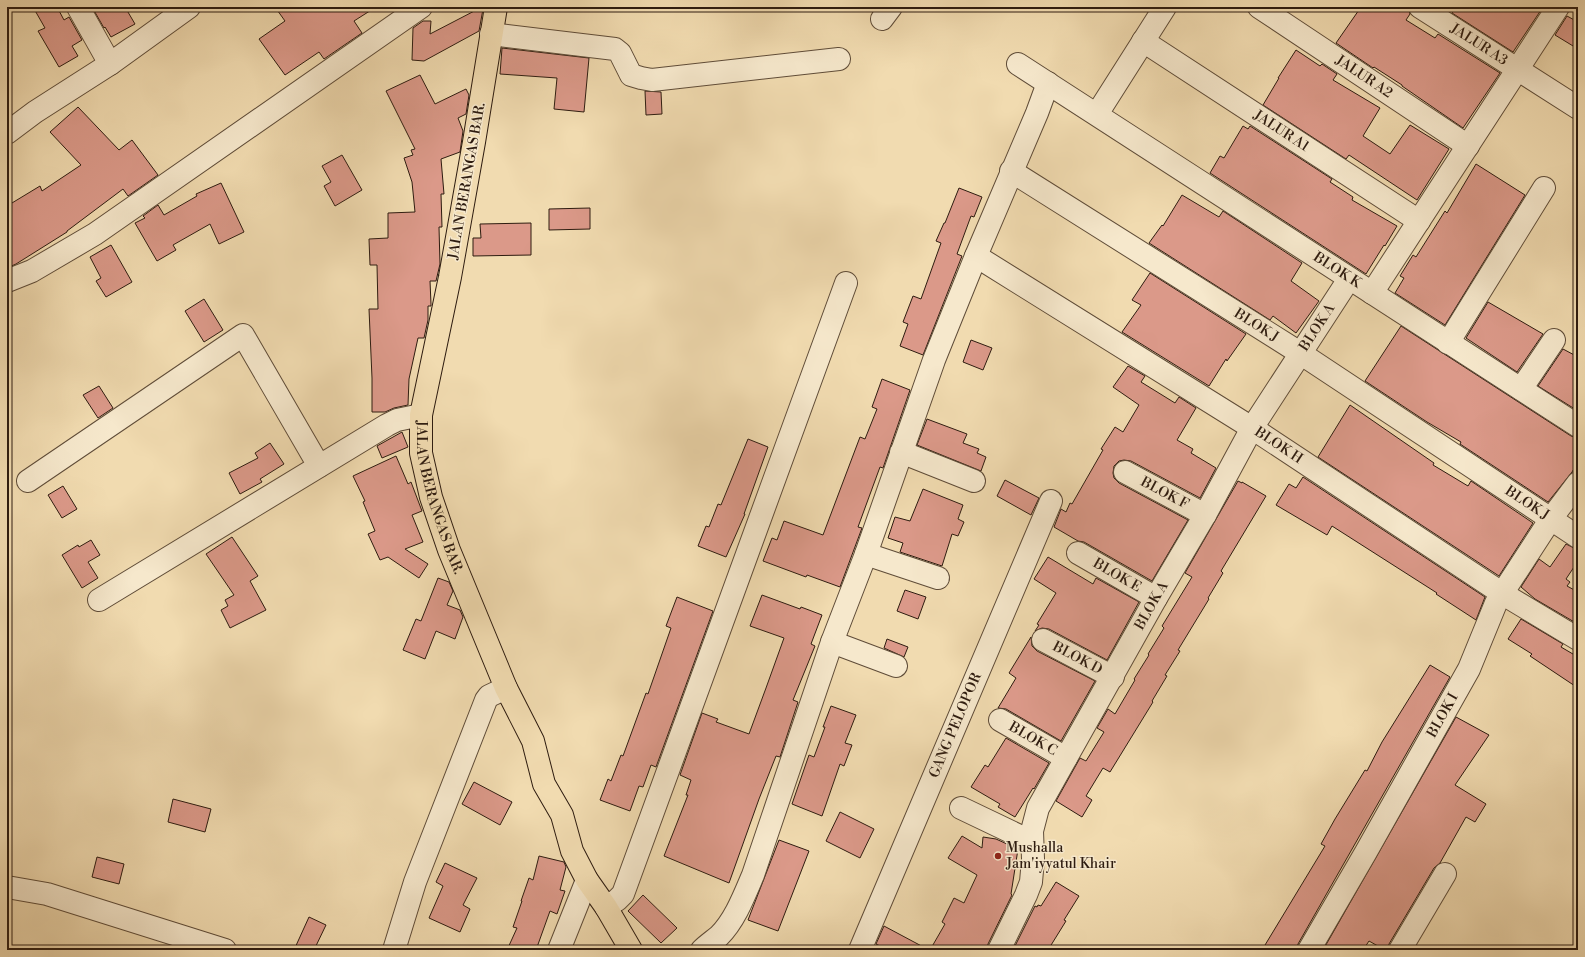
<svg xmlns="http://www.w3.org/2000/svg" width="1585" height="957" font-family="'Libre Bodoni',serif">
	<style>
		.building { fill: #db9989; stroke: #2e1c10 }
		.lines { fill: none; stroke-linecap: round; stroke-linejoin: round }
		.street-casing { stroke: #5f4c38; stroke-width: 24 }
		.primary-casing { stroke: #2e1c10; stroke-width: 24 }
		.street { stroke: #f6e8cc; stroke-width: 22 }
		.primary { stroke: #f1dbb0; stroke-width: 22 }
		.poi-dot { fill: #8f2418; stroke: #f6e8cc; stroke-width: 1.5 }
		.labels { text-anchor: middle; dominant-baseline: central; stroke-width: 3; stroke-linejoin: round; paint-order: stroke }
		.street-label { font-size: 14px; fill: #2e1c10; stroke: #f6e8cc }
		.poi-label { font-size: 14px; fill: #2e1c10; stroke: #f6e8cc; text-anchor: start }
	</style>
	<rect width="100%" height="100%" fill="#f1dbb0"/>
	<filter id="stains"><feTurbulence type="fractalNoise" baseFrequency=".005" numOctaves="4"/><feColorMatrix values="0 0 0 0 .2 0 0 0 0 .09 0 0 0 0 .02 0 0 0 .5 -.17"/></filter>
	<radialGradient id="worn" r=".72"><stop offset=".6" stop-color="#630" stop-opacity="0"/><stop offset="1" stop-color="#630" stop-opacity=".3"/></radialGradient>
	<!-- building -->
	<path class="building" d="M 33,7 L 57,7 L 64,20 L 69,17 L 82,40 L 72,46 L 78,56 L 59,67 L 38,31 L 45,28 Z
		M 92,7 L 125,7 L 135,24 L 111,37 L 105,27 L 104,28 Z
		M 275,7 L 376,7 L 354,21 L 362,33 L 324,59 L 319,52 L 285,75 L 259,39 L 285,21 Z
		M 482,7 L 483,9 L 479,31 L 424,61 L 412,60 L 413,28 L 423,21 L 431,21 L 430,34 Z
		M 1361,7 L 1408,7 L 1410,14 L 1406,20 L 1435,38 L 1438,34 L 1500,73 L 1463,128 L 1402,86 L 1402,85 L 1374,67 L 1373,68 L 1336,43 Z
		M 1456,7 L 1543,7 L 1513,52 L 1452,13 Z
		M 1567,16 L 1578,22 L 1578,49 L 1555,35 Z
		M 502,48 L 589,58 L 584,112 L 554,109 L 557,78 L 500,74 Z
		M 1296,50 L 1320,66 L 1322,64 L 1337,74 L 1333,80 L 1380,108 L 1363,136 L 1390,154 L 1410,125 L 1449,149 L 1417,200 L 1349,155 L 1346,159 L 1263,105 L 1279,78 L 1278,78 Z
		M 420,75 L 435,104 L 466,89 L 469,95 L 466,114 L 458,118 L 463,131 L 460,152 L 441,159 L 444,194 L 441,194 L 442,227 L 439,227 L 440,264 L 436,281 L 430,281 L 431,304 L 431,306 L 428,306 L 428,320 L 424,338 L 418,338 L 409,379 L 408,405 L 394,408 L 385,412 L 372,412 L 372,378 L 369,309 L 378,309 L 377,265 L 370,265 L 369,239 L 388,238 L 388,213 L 415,212 L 412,182 L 404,158 L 413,155 L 411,150 L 415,149 L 386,91 Z
		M 645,91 L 661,92 L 662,114 L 646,115 Z
		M 78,107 L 119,150 L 132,140 L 158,175 L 128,196 L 123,189 L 67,231 L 67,232 L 16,264 L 7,268 L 7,206 L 40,186 L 42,191 L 81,165 L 50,132 Z
		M 1243,126 L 1248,129 L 1250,126 L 1332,179 L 1330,182 L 1353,197 L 1352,200 L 1397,226 L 1385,246 L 1384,245 L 1366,274 L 1210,173 L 1220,156 L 1224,158 Z
		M 342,155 L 362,190 L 335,206 L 324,186 L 331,182 L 322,166 Z
		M 1476,164 L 1525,195 L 1445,325 L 1395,293 L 1404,278 L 1400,276 L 1413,255 L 1416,257 L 1445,211 L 1447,213 Z
		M 221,183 L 244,232 L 219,244 L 210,224 L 173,245 L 176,250 L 157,261 L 135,223 L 145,218 L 143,216 L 158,205 L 164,215 L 197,196 L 196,194 Z
		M 959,188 L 982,197 L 974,217 L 971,216 L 957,254 L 962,256 L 923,355 L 900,346 L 908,324 L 903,322 L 913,296 L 921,299 L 941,243 L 936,241 L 944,223 L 945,223 Z
		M 1182,195 L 1219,217 L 1223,211 L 1302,263 L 1291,281 L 1319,301 L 1296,333 L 1273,316 L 1270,320 L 1149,243 L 1162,225 L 1163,226 Z
		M 590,208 L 590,229 L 549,230 L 549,209 Z
		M 531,223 L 531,255 L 473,256 L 473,238 L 481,238 L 480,224 Z
		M 111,245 L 132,282 L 106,297 L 96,281 L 101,278 L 90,257 Z
		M 1150,273 L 1246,334 L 1227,361 L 1226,359 L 1209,386 L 1122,332 L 1141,305 L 1132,300 Z
		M 204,299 L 223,330 L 204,342 L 185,311 Z
		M 1488,302 L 1543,334 L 1517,372 L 1466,338 Z
		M 1401,326 L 1571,436 L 1578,438 L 1578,462 L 1572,472 L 1548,502 L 1460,444 L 1461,442 L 1427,422 L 1365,381 Z
		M 971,340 L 992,348 L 983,370 L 963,362 Z
		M 1563,349 L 1578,357 L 1578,411 L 1538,386 Z
		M 1128,366 L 1145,376 L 1141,382 L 1175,403 L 1179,397 L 1196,408 L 1177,440 L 1193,449 L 1191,453 L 1216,468 L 1200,498 L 1131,461 L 1124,460 L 1119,461 L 1114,466 L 1113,473 L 1114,478 L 1119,483 L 1188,520 L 1152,581 L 1084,542 L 1078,541 L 1054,527 L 1061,509 L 1066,512 L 1070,503 L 1072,504 L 1103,450 L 1101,449 L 1115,427 L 1123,432 L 1139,405 L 1113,387 Z
		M 882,379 L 910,390 L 883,468 L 880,467 L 858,527 L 862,528 L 840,587 L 807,575 L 806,577 L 763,561 L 772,538 L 777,540 L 784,521 L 823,535 L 860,437 L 865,439 L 877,409 L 872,407 Z
		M 99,386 L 113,408 L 98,418 L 83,395 Z
		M 1350,405 L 1434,463 L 1433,465 L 1468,486 L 1471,481 L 1533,523 L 1499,576 L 1318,457 Z
		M 927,419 L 967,434 L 963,443 L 979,449 L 977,453 L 986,457 L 981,471 L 917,445 Z
		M 402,432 L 408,447 L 382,458 L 377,446 Z
		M 748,439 L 768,447 L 744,514 L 745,514 L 726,557 L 698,546 L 706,526 L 709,527 L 718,504 L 721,505 Z
		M 270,443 L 284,464 L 260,479 L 262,482 L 240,494 L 229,473 L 258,458 L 255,453 Z
		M 396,456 L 408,484 L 411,482 L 422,511 L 412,515 L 423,542 L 405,549 L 428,564 L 419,578 L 388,557 L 380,560 L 368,534 L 375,531 L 363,502 L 365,501 L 353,476 Z
		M 1303,477 L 1485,597 L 1476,620 L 1436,594 L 1437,593 L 1332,526 L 1327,535 L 1276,505 L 1289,484 L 1296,488 Z
		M 1005,480 L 1039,498 L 1031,515 L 997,496 Z
		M 1238,481 L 1242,483 L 1242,482 L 1266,496 L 1221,571 L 1223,573 L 1208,598 L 1209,599 L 1178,650 L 1180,651 L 1165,675 L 1167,676 L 1152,701 L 1153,702 L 1110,772 L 1103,768 L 1086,796 L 1092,800 L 1082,817 L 1056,801 L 1080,758 L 1086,761 L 1104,732 L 1097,728 L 1108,709 L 1115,714 L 1135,680 L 1134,679 L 1149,655 L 1148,654 L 1164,628 L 1162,626 L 1192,577 L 1185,573 Z
		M 63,486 L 77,509 L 62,518 L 48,495 Z
		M 923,489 L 963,505 L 958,519 L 964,522 L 958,536 L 952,534 L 942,566 L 900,552 L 903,543 L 888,538 L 895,517 L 910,521 Z
		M 232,537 L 258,576 L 250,581 L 266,610 L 230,628 L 221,610 L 228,606 L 225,600 L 234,595 L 206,554 Z
		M 91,540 L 100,555 L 88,562 L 98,578 L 82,588 L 62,555 L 78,545 L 79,547 Z
		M 1566,544 L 1578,550 L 1578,561 L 1566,579 L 1570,582 L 1567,586 L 1578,592 L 1578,620 L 1576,623 L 1535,599 L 1521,587 L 1539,559 L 1550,567 Z
		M 1048,557 L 1093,584 L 1096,578 L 1139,602 L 1107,660 L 1049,629 L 1042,628 L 1035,631 L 1039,625 L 1037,624 L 1056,593 L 1034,579 Z
		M 438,578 L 449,582 L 453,591 L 447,605 L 460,610 L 463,617 L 455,639 L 436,631 L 425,659 L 403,650 L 416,619 L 421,621 Z
		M 905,590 L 926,597 L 918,619 L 897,611 Z
		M 762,595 L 800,609 L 801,607 L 822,615 L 811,644 L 815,646 L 793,700 L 798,702 L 780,757 L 776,756 L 759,799 L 729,883 L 664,856 L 688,795 L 686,795 L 691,780 L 680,775 L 702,713 L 718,719 L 716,722 L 749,734 L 766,688 L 784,638 L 750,626 Z
		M 677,597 L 713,611 L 656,767 L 651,765 L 643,787 L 639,786 L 630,811 L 600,800 L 608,779 L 611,781 L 621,755 L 623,756 L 646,693 L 648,694 L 671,628 L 666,626 Z
		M 1521,619 L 1563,644 L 1561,647 L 1578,657 L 1578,688 L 1530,656 L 1532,654 L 1508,639 Z
		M 1031,637 L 1032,646 L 1037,651 L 1095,681 L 1061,741 L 1006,709 L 998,708 L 1016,678 L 1009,673 Z
		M 887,639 L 908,647 L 904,657 L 884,648 Z
		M 1430,665 L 1450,677 L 1298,944 L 1297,950 L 1262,950 L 1325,846 L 1321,844 L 1335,819 L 1365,770 L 1367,771 L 1382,742 Z
		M 831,706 L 856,715 L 845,743 L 852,745 L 844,766 L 840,764 L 822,816 L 792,804 L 809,755 L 814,757 L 825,727 L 823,727 Z
		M 1456,717 L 1489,735 L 1455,785 L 1486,804 L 1475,822 L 1466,817 L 1440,863 L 1434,868 L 1389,944 L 1388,950 L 1385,950 L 1369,941 L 1363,950 L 1323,950 Z
		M 1006,738 L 1049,763 L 1034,789 L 1033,788 L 1015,817 L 998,807 L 1000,804 L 971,787 L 985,765 L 988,767 Z
		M 474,782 L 512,802 L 500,825 L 462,804 Z
		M 173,799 L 211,809 L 205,832 L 168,822 Z
		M 840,812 L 874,829 L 860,858 L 826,841 Z
		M 962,836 L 982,848 L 983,837 L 996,839 L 1018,849 L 1011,894 L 1012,895 L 988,944 L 987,950 L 930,950 L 945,924 L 942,922 L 954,898 L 964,903 L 977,875 L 948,858 Z
		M 779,840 L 809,851 L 778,931 L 748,920 Z
		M 539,856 L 564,862 L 566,867 L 560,890 L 565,891 L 557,914 L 550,911 L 536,950 L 507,950 L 517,928 L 513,927 L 522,901 L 521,901 L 529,878 L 533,880 Z
		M 97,857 L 124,864 L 119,884 L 92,877 Z
		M 445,863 L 477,878 L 463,905 L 470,909 L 460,932 L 429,918 L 443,886 L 436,882 Z
		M 1056,882 L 1079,896 L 1064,920 L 1066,921 L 1048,950 L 1013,950 L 1035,906 L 1037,907 L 1038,905 L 1041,906 Z
		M 643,895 L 677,928 L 661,943 L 628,911 Z
		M 309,917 L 326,925 L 314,950 L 294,950 Z
		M 884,926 L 929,950 L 888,950 L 876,944 Z"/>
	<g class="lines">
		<!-- street casing -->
		<g class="street-casing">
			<g id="street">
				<path d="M 78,7 L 110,64"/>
				<path id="s1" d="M 1259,7 L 1468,146"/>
				<path id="s2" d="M 1420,7 L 1578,108"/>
				<path d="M 882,19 L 891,7"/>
				<path d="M 491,34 L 615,49 L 620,53 L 631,75 L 641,78 L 652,80 L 839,59"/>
				<path id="s3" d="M 1143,41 L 1419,221"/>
				<path id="s4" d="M 1018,64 L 1578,426"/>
				<path d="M 1097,114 L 1165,7"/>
				<path d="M 7,133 L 35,112 L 110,64 L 189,7"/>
				<path id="s5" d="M 1011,171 L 1300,353 L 1578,537"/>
				<path id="s6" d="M 976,256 L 1252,428 L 1503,594 L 1578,639"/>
				<path d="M 7,281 L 32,271 L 95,234 L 421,7"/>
				<path d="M 1372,293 L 1558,7"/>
				<path d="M 1448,343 L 1544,188"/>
				<path d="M 1521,389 L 1554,340"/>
				<path d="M 901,452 L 974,481"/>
				<path id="s7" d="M 1125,472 L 1205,515"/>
				<path d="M 28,481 L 243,335 L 319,466"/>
				<path id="s8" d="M 1078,553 L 1156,598"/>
				<path d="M 866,554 L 938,578"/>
				<path d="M 99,600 L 387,425 L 397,420 L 421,415"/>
				<path id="s9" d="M 1043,640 L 1113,677"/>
				<path d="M 832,642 L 896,666"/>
				<path id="s10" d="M 1000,720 L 1066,758"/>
				<path d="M 961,808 L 1032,842"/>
				<path d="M 7,887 L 47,894 L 225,950"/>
				<path d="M 606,907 L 617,900 L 623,894 L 846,283"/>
				<path d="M 394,950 L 415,882 L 486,700 L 489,696 L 506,688"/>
				<path d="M 559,950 L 587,880"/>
				<path d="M 702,950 C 707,945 713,941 719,936 C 735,920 744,896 753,875 L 832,642 L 866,554 L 934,360 L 976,256 L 1037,113 L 1048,83"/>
				<path id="s11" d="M 860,950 L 1051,501"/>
				<path id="s12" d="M 999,950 L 1026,895 L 1031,882 L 1033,859 L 1032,831 L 1038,808 L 1156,598 L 1205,515 L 1252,428 L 1349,279"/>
				<path id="s13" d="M 1309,950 L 1366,852 L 1469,669 L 1496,603 L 1550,520 L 1578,483"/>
				<path d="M 1400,950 L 1445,874"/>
			</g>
		</g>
		<!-- primary casing -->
		<g class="primary-casing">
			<g id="primary">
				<path id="s14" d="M 496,7 L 474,142 L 450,277 L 421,415 L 421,453 L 431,497 L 449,550 L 506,688 L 533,741 L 544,784 L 562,815 L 572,851 L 587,880 L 606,907 L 631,950"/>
			</g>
		</g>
		<!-- street -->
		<use href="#street" class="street"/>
		<!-- primary -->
		<use href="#primary" class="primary"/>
	</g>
	<!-- markers -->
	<circle class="poi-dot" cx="998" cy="856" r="4"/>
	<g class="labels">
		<!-- street labels -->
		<g class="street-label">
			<text stroke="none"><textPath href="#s2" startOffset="70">JALUR A3</textPath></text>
			<text stroke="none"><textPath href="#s1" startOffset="126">JALUR A2</textPath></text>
			<text stroke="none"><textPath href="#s3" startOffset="165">JALUR A1</textPath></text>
			<text transform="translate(467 181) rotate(-80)">JALAN BERANGAS BAR.</text>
			<text stroke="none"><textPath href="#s4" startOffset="380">BLOK K</textPath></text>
			<text stroke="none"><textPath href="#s5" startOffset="290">BLOK J</textPath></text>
			<text stroke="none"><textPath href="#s12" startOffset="706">BLOK A</textPath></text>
			<text stroke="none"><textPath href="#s6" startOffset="357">BLOK H</textPath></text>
			<text stroke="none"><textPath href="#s7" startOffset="45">BLOK F</textPath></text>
			<text stroke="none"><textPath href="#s14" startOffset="500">JALAN BERANGAS BAR.</textPath></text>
			<text stroke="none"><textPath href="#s5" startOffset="614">BLOK J</textPath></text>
			<text stroke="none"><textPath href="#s8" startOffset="45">BLOK E</textPath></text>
			<text stroke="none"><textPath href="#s12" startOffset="382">BLOK A</textPath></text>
			<text stroke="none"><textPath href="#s9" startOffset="39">BLOK D</textPath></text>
			<text stroke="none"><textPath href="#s13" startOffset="270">BLOK I</textPath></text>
			<text stroke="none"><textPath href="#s11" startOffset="244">GANG PELOPOR</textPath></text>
			<text stroke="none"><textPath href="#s10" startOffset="38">BLOK C</textPath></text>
		</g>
		<!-- poi labels -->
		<g class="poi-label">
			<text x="1006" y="848">Mushalla<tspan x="1006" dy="16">Jam'iyyatul Khair</tspan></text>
		</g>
	</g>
	<!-- margin -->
	<rect width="1585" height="957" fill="none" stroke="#f1dbb0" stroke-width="24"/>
	<rect x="8" y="8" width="1569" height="941" fill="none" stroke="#2e1c10" stroke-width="2"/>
	<rect x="12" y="12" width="1561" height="933" fill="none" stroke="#2e1c10"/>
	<rect width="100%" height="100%" filter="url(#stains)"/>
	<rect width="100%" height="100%" fill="url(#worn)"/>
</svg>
